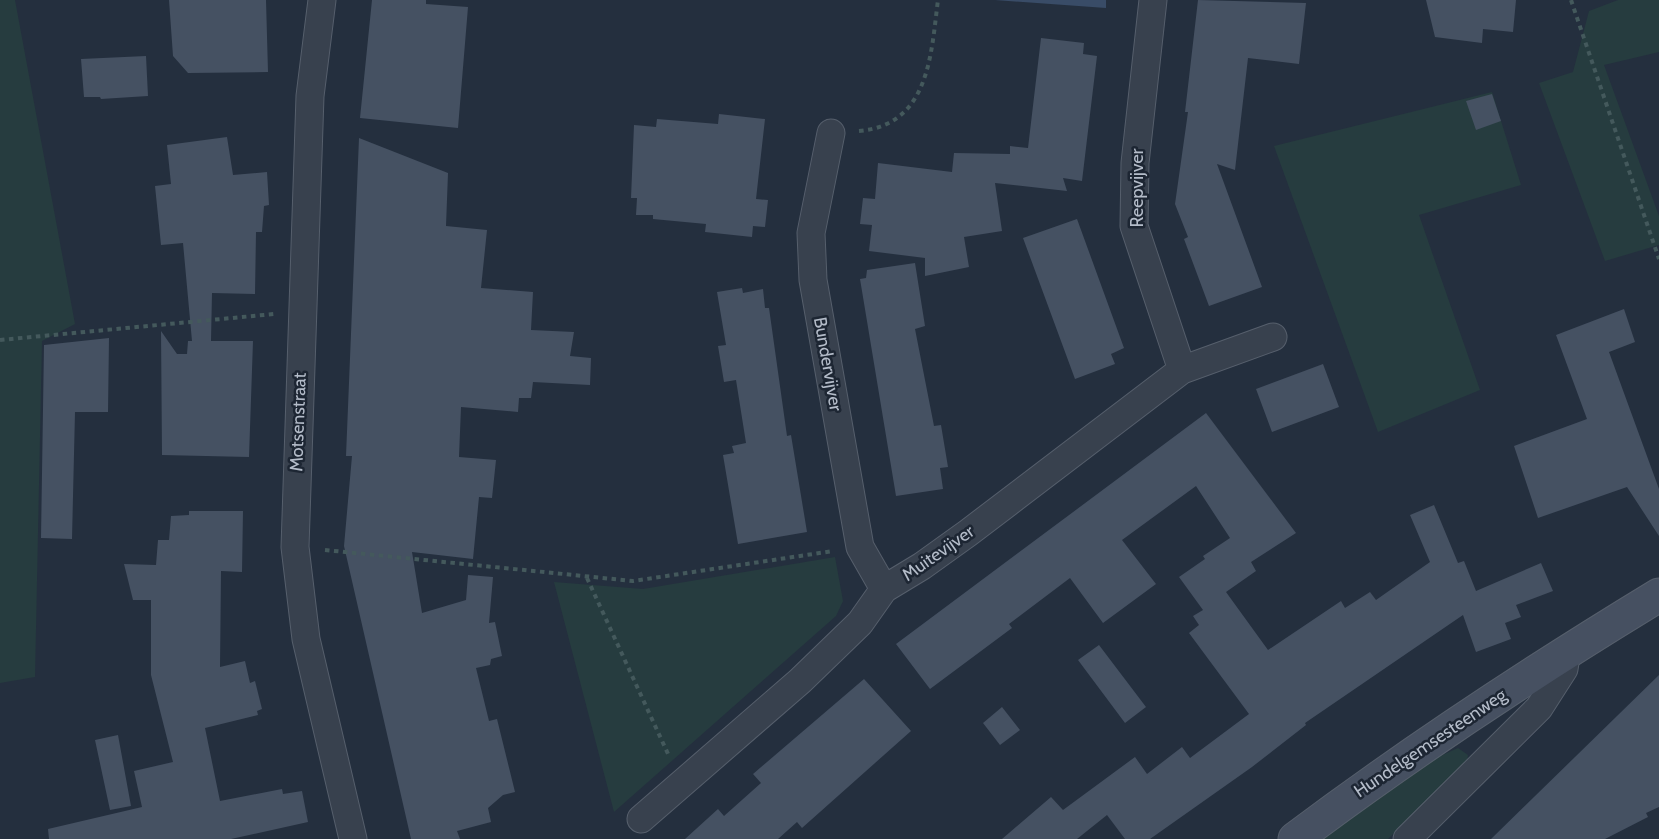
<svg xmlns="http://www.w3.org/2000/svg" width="1659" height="839" font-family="Cabin,sans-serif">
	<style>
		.green { fill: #263c3f }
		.water { fill: #394c67 }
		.building { fill: #455162 }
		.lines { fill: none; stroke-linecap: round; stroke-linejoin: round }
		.street-casing { stroke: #565f6c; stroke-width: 29 }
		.secondary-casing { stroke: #565f6c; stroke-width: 35 }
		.path { stroke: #44595c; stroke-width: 4; stroke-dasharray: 4.5 4.5; stroke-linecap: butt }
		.street { stroke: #38414e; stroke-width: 27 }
		.secondary { stroke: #465061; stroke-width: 33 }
		.labels { text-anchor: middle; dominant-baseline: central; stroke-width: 5; stroke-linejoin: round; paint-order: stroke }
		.street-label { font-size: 18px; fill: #b4bcc9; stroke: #1d2633 }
	</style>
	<rect width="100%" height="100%" fill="#242f3e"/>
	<!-- green -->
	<path class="green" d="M 0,0 L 15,0 L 75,324 L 42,341 L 35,677 L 0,683 Z
		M 1618,0 L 1659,0 L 1659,52 L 1604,65 L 1659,216 L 1659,245 L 1605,261 L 1539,83 L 1573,72 L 1589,11 Z
		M 1492,92 L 1521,185 L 1419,215 L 1480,390 L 1378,432 L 1274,146 Z
		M 835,557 L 843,601 L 836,616 L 614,812 L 554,582 L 643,589 Z
		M 1458,748 L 1468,755 L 1467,762 L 1388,839 L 1320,839 L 1427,762 Z"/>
	<!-- water -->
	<path class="water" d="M 995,0 L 1106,0 L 1106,8 Z"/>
	<!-- building -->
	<path class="building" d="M 169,0 L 266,0 L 268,72 L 188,73 L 173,56 Z
		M 372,0 L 426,0 L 426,4 L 468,7 L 458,128 L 360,118 Z
		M 1198,0 L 1306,3 L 1299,64 L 1248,58 L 1235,170 L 1217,164 L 1262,287 L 1209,306 L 1184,239 L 1188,237 L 1175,204 L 1188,112 L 1185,112 Z
		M 1426,0 L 1516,0 L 1513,32 L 1483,29 L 1482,43 L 1435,37 Z
		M 1041,38 L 1084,43 L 1083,54 L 1097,56 L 1082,181 L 1063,178 L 1067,191 L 995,183 L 1002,231 L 964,237 L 969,267 L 925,276 L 925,258 L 869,251 L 872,225 L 860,224 L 863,198 L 875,199 L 878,163 L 952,172 L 954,153 L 1010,154 L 1010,146 L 1028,148 Z
		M 146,56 L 148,96 L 101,99 L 100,97 L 84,97 L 81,59 Z
		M 1492,94 L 1501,121 L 1476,130 L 1466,101 Z
		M 719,114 L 765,119 L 756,199 L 768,200 L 765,227 L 753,226 L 752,237 L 705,232 L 706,224 L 653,219 L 653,215 L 636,215 L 637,198 L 631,198 L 634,125 L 656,127 L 657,119 L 718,124 Z
		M 227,137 L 233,175 L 267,172 L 269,205 L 264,206 L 262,232 L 256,232 L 255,294 L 212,293 L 211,341 L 253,341 L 249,457 L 162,455 L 161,331 L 177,354 L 187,354 L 188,341 L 192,341 L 183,243 L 161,245 L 155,186 L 171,184 L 167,145 Z
		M 359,138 L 448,173 L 446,226 L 487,230 L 481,288 L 533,292 L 531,330 L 574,332 L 570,356 L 591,358 L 590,385 L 533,382 L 531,398 L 519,398 L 518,412 L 461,407 L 459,457 L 496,460 L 492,498 L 479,497 L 473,559 L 412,552 L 422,613 L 466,600 L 468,575 L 493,577 L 489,623 L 495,622 L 502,656 L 491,659 L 490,665 L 476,668 L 489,721 L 497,719 L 515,792 L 503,795 L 488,808 L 491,822 L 457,831 L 460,839 L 411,839 L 344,546 L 352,456 L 346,456 Z
		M 1077,219 L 1124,348 L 1111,354 L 1115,364 L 1075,379 L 1023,238 Z
		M 915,263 L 925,326 L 915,329 L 934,426 L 941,425 L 948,467 L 940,468 L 943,489 L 896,496 L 860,279 L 866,278 L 867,270 Z
		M 742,288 L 743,293 L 763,289 L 765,308 L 769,308 L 787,436 L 791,435 L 807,532 L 738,544 L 723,455 L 734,453 L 732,446 L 746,443 L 736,380 L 724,382 L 718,346 L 726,345 L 717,292 Z
		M 1624,309 L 1635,342 L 1609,352 L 1659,489 L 1659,536 L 1627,487 L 1538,518 L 1514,446 L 1587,419 L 1556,335 Z
		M 109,338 L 108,412 L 75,412 L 72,539 L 41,538 L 44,345 Z
		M 1323,364 L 1339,407 L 1272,432 L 1256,389 Z
		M 1206,413 L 1296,533 L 1251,562 L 1256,571 L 1226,592 L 1268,650 L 1341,601 L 1345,608 L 1370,592 L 1376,600 L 1430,562 L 1410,515 L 1434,505 L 1458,563 L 1464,561 L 1476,591 L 1541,563 L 1553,591 L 1516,605 L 1521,617 L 1505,623 L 1511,639 L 1476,652 L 1463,615 L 1305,723 L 1306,725 L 1252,767 L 1150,839 L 1125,839 L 1107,815 L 1077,839 L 1002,839 L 1051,797 L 1063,810 L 1135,757 L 1147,774 L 1182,747 L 1190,758 L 1249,714 L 1189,633 L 1199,625 L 1193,616 L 1203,610 L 1179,577 L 1205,559 L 1203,556 L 1230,538 L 1196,486 L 1122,540 L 1156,584 L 1103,623 L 1070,578 L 1009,624 L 1012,628 L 930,689 L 896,644 Z
		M 189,511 L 243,511 L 242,572 L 221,571 L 220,667 L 245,661 L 250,683 L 255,681 L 262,709 L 257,711 L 258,715 L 205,728 L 220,801 L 282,789 L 283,794 L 302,791 L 308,822 L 231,839 L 49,839 L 48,829 L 142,807 L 134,771 L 173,762 L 151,675 L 151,600 L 133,600 L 124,564 L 156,565 L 158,540 L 169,540 L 171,516 L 189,515 Z
		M 1099,645 L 1146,707 L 1125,723 L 1078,660 Z
		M 1659,675 L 1659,807 L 1646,813 L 1648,817 L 1605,839 L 1491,839 Z
		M 864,679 L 911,731 L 802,828 L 797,822 L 778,839 L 685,839 L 718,809 L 724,816 L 761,783 L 753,774 Z
		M 1002,707 L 1020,730 L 1000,745 L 983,723 Z
		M 118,735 L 131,806 L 110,810 L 95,740 Z"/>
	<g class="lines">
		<!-- street casing -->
		<g class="street-casing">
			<path id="street" d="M 322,0 L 310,96 L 295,547 L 306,639 L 353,839
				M 1153,0 L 1135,163 L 1134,226 L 1182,370
				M 831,133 L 811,233 L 813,280 L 860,547 L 884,589
				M 641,819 L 800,681 L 860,623 L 884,589 L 922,566 L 968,533 L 1182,370 L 1273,337
				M 1407,839 L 1539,708 L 1564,669 L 1567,650"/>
		</g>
		<!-- secondary casing -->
		<g class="secondary-casing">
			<path id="secondary" d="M 1295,839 C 1412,751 1534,671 1659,595"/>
		</g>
		<!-- path -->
		<path class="path" d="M 1571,0 L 1659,259
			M 859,131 C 930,125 931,53 938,0
			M 0,340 L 274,314
			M 325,550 L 633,581 L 833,551
			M 587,578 L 669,756"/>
		<!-- street -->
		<use href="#street" class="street"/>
		<!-- secondary -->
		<use href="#secondary" class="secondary"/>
	</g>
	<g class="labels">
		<!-- street labels -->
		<g class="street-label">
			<text transform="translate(1137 188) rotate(-90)">Reepvijver</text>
			<text transform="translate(828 364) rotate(80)">Bundervijver</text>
			<text transform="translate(298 422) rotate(-88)">Motsenstraat</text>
			<text transform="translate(938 553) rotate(-35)">Muitevijver</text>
			<text transform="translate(1430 743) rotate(-34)">Hundelgemsesteenweg</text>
		</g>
	</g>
</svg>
